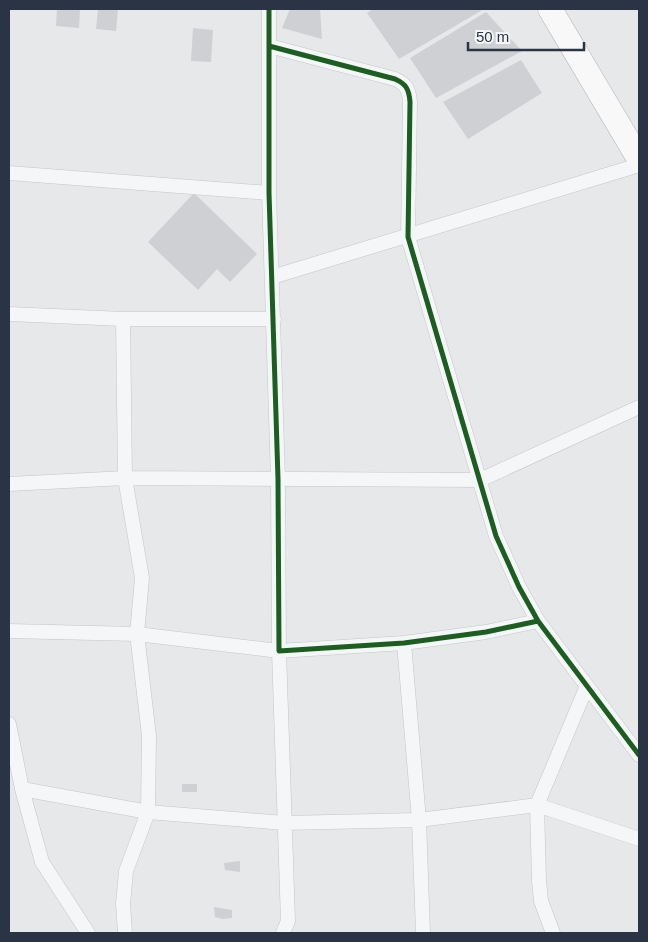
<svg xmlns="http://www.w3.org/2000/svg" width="648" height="942" font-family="Helvetica,sans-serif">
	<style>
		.building { fill: #ced0d3 }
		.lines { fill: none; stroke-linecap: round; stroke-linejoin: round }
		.street-casing { stroke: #c4c6c8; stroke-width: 15 }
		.highway-casing { stroke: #b8bbbf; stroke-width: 25 }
		.street { stroke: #f5f6f7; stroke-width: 14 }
		.highway { stroke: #f8f8f8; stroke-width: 24 }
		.cycleway-casing { stroke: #f4f6f9; stroke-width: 8 }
		.cycleway { stroke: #1b5e20; stroke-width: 5 }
	</style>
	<rect width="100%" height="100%" fill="#e6e8ea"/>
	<!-- building -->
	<path class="building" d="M 57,9 L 80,9 L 79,28 L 56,26 Z
		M 98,9 L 118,9 L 116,31 L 96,29 Z
		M 290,9 L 320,9 L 322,39 L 282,28 Z
		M 373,9 L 484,9 L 399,59 L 367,13 Z
		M 486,12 L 522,51 L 436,98 L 410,58 Z
		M 193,28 L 213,30 L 211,62 L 191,61 Z
		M 521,60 L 542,93 L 468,139 L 443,102 Z
		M 194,193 L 257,254 L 230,282 L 217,269 L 198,290 L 148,242 Z
		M 182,784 L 197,784 L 197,792 L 182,792 Z
		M 240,861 L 240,872 L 225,870 L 224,863 Z
		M 214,907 L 232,910 L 232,918 L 223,919 L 215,917 Z"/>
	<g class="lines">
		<!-- street casing -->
		<g class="street-casing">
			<path id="street" d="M 269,9 L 269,193 L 278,479 L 279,651 L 404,643 L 486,632 L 538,621 L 639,755
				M 269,46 L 395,79 C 406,84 409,89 410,102 L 408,237 L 496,536 L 519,587 L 538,621
				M 9,173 L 269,193
				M 272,277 L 639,165
				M 9,314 L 123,319 L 274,319
				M 123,319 L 125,478 L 142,578 L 137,634 L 149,736 L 148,812 L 126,871 L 123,904 L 125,933
				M 9,484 L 125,478 L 480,480 L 639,407
				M 9,631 L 137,634 L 279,651 L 288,921 L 283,933
				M 404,643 L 419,820 L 423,933
				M 9,724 L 22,789 L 42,862 L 88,933
				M 22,789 L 148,812 L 284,823 L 419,820 L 537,805 L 639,839
				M 553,933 L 541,901 L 539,881 L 537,805 L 587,686"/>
		</g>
		<!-- highway casing -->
		<g class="highway-casing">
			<path id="highway" d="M 550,9 L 639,159"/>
		</g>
		<!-- street -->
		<use href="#street" class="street"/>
		<!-- highway -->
		<use href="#highway" class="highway"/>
		<!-- cycleway casing -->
		<g class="cycleway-casing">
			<path id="cycleway" d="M 269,9 L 269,193 L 278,479 L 279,651 L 404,643 L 486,632 L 538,621 L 639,755
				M 269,46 L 395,79 C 406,84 409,89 410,102 L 408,237 L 496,536 L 519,587 L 538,621"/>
		</g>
		<!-- cycleway -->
		<use href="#cycleway" class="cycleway"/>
	</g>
	<!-- border -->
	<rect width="648" height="942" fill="none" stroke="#2b3445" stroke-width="20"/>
	<!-- scale -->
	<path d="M468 42v8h116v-8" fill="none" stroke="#2b3445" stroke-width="2.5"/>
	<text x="476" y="42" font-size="15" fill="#2b3445" stroke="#f4f6f9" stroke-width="4" paint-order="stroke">50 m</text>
</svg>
